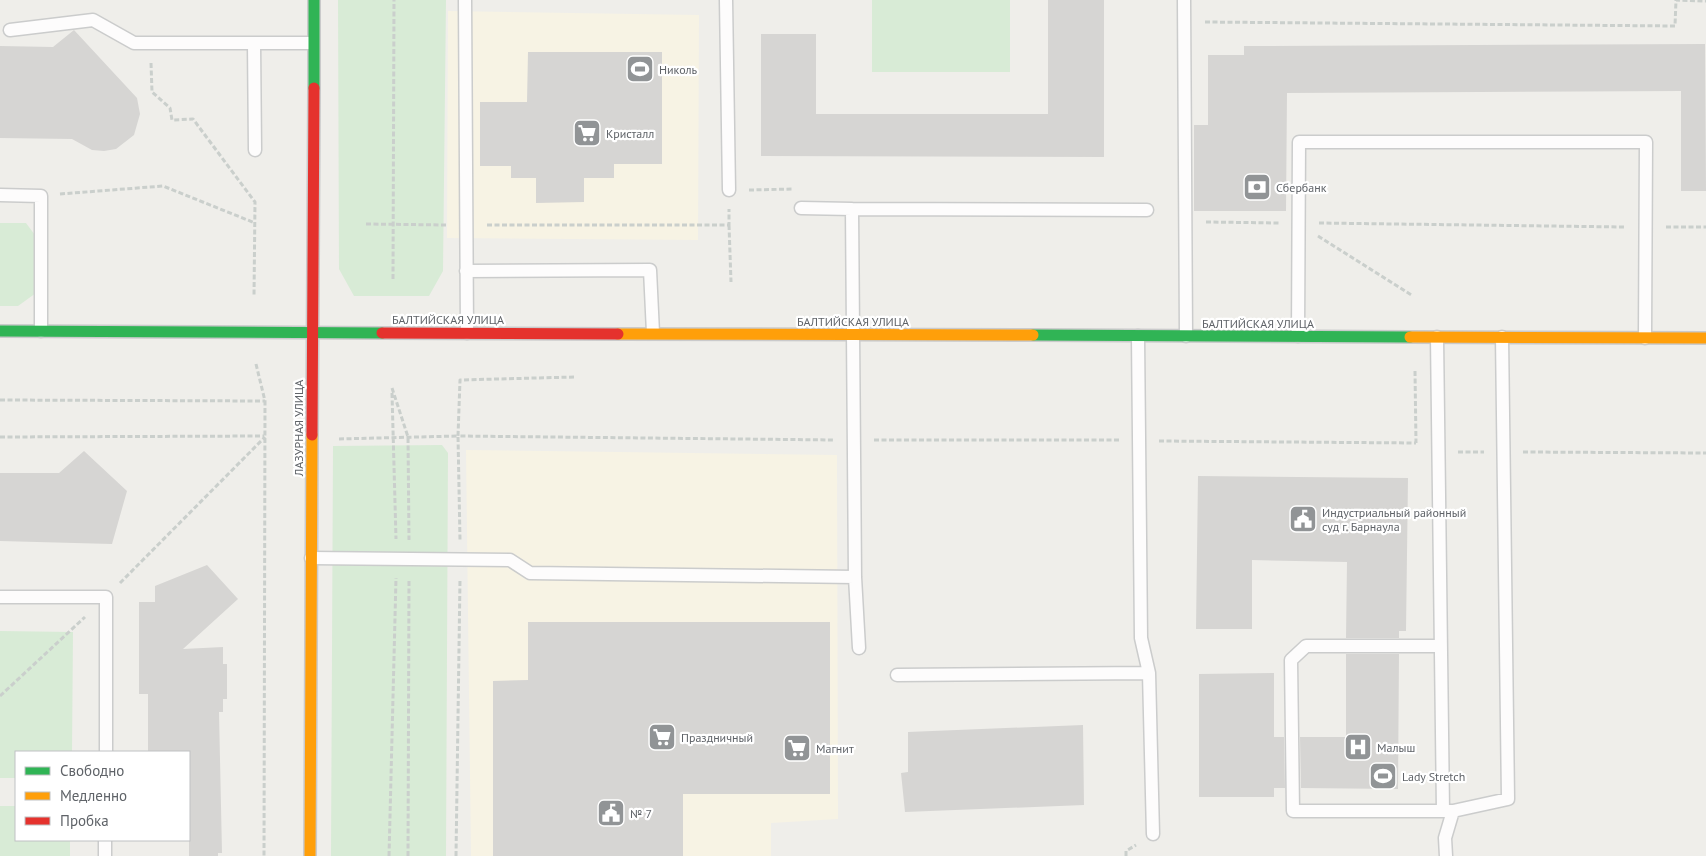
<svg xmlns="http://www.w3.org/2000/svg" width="1706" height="856" font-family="'PT Sans',sans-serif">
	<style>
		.commercial { fill: #f7f3e4 }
		.green { fill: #d8ebd6 }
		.building { fill: #d6d5d3 }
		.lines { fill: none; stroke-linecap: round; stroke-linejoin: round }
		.lane-casing { stroke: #cbcccc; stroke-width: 15 }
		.fast-casing { stroke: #cacacb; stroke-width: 14 }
		.slow-casing { stroke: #cacacb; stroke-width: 14 }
		.jam-casing { stroke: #cacacb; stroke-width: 14 }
		.path { stroke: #cacfcc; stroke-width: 3; stroke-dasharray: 5 2.5; stroke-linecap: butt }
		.lane { stroke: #fdfcfc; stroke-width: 12 }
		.fast { stroke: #30b455; stroke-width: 11 }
		.slow { stroke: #ff9f0a; stroke-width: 11 }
		.jam { stroke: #e5322d; stroke-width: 11 }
		.labels { text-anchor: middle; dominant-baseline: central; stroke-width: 4.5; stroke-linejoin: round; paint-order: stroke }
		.poi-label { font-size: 12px; fill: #5f6368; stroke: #fff; text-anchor: start }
		.street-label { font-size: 12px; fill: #5f6368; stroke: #fff }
	</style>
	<rect width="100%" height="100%" fill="#efeeea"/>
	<!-- commercial -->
	<path class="commercial" d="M 448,11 L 699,15 L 698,240 L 447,238 Z
		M 466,450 L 837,455 L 838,819 L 771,823 L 771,856 L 471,856 Z"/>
	<!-- green -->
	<path class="green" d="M 338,0 L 446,0 L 443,271 L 429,296 L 354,296 L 339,269 Z
		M 872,0 L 1010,0 L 1010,72 L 872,72 Z
		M 0,223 L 26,223 L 35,235 L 36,293 L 18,306 L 0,306 Z
		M 442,445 L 448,453 L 446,856 L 331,856 L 333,446 Z
		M 0,631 L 73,632 L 72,752 L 16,752 L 16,778 L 0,778 Z
		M 0,806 L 16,806 L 16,840 L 70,840 L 70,856 L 0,856 Z"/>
	<!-- building -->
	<path class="building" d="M 1048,0 L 1104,0 L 1104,157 L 761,156 L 761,34 L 816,34 L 816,114 L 1048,114 Z
		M 74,30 L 137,98 L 140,114 L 134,135 L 116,149 L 104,151 L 92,150 L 72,139 L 0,138 L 0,46 L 53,47 Z
		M 1705,44 L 1706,191 L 1681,191 L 1681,91 L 1287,93 L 1286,211 L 1194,211 L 1194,125 L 1208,125 L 1208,55 L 1244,55 L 1244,46 Z
		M 528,52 L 662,52 L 662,164 L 614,164 L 614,178 L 584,178 L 584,202 L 536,203 L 536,178 L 511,178 L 511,166 L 480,166 L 480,102 L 527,102 Z
		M 84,451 L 127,491 L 112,544 L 0,541 L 0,473 L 59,473 Z
		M 1198,476 L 1408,478 L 1406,631 L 1399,631 L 1399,638 L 1346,638 L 1347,562 L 1252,560 L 1252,629 L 1196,629 Z
		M 207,565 L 238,599 L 183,649 L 223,647 L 223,664 L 227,664 L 227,699 L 223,699 L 223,712 L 219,712 L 222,853 L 218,853 L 218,856 L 189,856 L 189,752 L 148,752 L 148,694 L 139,694 L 139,602 L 155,602 L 155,586 Z
		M 528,622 L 830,622 L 830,794 L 683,794 L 683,856 L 493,856 L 493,681 L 528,680 Z
		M 1346,654 L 1399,654 L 1398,789 L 1301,788 L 1300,737 L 1346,737 Z
		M 1274,673 L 1274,737 L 1284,737 L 1285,788 L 1274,788 L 1274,797 L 1199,797 L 1199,674 Z
		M 1083,725 L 1084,805 L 905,812 L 901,773 L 908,772 L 908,732 Z"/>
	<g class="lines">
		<!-- lane casing -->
		<g class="lane-casing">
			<path id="lane" d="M 465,0 L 467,333
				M 726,0 L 729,190
				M 1184,0 L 1186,336
				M 10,30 L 93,20 L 134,43 L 313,43
				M 254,43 L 255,150
				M 0,195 L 41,196 L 41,331
				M 801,208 L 852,209
				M 466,271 L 650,270 L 653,333
				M 1138,336 L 1141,638 L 1149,673 L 1153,834
				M 1298,336 L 1299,142 L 1646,142 L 1645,338
				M 1437,337 L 1443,811 L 1453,811
				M 311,558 L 510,560 L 530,573 L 855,577
				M 0,597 L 106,597 L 106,752
				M 1440,646 L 1306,646 L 1291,660 L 1293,811 L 1443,811
				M 859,648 L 855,577 L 852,209 L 1147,210
				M 897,675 L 1149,673
				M 105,856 L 105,840
				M 1446,856 L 1445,838 L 1453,811 L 1508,799 L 1502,337"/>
		</g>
		<!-- fast casing -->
		<g class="fast-casing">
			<path id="fast" d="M 314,88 L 314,0
				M 0,331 L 382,333
				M 1033,335 L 1410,337"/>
		</g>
		<!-- slow casing -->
		<g class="slow-casing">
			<path id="slow" d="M 618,334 L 1033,335
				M 1410,337 L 1706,338
				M 310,856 L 312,435"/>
		</g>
		<!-- jam casing -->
		<g class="jam-casing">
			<path id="jam" d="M 382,333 L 618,334
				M 312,435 L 314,88"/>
		</g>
		<!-- path -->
		<path class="path" d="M 1205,22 L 1675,26 L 1676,0 L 1706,1
			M 151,63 L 152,92 L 170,108 L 172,120 L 193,119 L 255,202 L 254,297
			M 749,190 L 793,189
			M 60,194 L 163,186 L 255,223
			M 1206,222 L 1280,223
			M 1319,223 L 1625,227
			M 366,224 L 448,225
			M 487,225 L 729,225 L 729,209
			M 729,225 L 731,282
			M 1666,227 L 1706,227
			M 1318,236 L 1413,296
			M 393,279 L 394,0
			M 256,364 L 265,401 L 264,856
			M 1415,371 L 1416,443
			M 574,377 L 460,380 L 458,436 L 835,440
			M 392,388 L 408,437 L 409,540
			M 392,393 L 396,539
			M 0,400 L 265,401
			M 0,437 L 264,436
			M 339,439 L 458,436 L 460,540
			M 874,440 L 1120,440
			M 1159,441 L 1416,443
			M 1458,452 L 1484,452
			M 1523,452 L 1706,453
			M 120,583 L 265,437
			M 0,696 L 85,617
			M 389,856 L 396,578
			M 408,856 L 409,579
			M 456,856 L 460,579
			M 1126,856 L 1126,851 L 1136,845"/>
		<!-- lane -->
		<use href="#lane" class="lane"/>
		<!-- fast -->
		<use href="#fast" class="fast"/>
		<!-- slow -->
		<use href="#slow" class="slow"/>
		<!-- jam -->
		<use href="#jam" class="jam"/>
	</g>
	<!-- icons -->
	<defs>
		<g id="stadium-square" transform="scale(1.4375)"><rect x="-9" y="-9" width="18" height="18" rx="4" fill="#919496" stroke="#fff"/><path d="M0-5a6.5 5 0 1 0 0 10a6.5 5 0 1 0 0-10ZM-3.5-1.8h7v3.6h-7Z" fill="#fff"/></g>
		<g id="supermarket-square" transform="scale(1.4375)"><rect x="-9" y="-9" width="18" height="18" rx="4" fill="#919496" stroke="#fff"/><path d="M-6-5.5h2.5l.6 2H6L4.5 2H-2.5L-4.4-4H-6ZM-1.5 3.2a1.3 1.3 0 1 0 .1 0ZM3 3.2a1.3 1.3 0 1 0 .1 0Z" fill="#fff"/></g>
		<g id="bank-square" transform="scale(1.4375)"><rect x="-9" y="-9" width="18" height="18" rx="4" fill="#919496" stroke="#fff"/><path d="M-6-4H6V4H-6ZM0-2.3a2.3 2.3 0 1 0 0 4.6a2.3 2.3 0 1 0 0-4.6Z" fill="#fff"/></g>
		<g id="civic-square" transform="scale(1.4375)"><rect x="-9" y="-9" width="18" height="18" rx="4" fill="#919496" stroke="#fff"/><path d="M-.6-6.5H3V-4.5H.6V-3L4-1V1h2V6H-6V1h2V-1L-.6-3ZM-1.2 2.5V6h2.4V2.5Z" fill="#fff"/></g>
		<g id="hospital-square" transform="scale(1.4375)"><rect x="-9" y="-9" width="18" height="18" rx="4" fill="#919496" stroke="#fff"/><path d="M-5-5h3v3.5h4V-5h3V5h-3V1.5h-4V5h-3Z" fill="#fff"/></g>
	</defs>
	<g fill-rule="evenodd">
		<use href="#stadium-square" x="640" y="69"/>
		<use href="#supermarket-square" x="587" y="133"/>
		<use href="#bank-square" x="1257" y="187"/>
		<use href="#civic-square" x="1303" y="519"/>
		<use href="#supermarket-square" x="662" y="737"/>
		<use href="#hospital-square" x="1358" y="747"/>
		<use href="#supermarket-square" x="797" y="748"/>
		<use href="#stadium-square" x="1383" y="776"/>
		<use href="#civic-square" x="611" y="813"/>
	</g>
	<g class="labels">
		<!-- poi labels -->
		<g class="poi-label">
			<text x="659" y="69">Николь</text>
			<text x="606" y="133">Кристалл</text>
			<text x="1276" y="187">Сбербанк</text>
			<text x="1322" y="512">Индустриальный районный<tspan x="1322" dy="14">суд г. Барнаула</tspan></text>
			<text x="681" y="737">Праздничный</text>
			<text x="1377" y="747">Малыш</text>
			<text x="816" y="748">Магнит</text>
			<text x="1402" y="776">Lady Stretch</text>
			<text x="630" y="813">№ 7</text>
		</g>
		<!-- street labels -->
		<g class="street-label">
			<text x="448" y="319">БАЛТИЙСКАЯ УЛИЦА</text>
			<text x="853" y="321">БАЛТИЙСКАЯ УЛИЦА</text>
			<text x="1258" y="323">БАЛТИЙСКАЯ УЛИЦА</text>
			<text transform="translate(298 428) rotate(-90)">ЛАЗУРНАЯ УЛИЦА</text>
		</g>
	</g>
	<!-- legend -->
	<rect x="15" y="751" width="175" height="90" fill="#ffffff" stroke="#bfc1c3"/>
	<rect x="25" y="767" width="25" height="8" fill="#30b455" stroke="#bfc1c3"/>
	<text x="60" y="776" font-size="15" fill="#5f6368">Свободно</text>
	<rect x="25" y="792" width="25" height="8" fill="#ff9f0a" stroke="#bfc1c3"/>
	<text x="60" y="801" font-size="15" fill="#5f6368">Медленно</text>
	<rect x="25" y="817" width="25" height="8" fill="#e5322d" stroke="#bfc1c3"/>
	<text x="60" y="826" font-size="15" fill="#5f6368">Пробка</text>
</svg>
